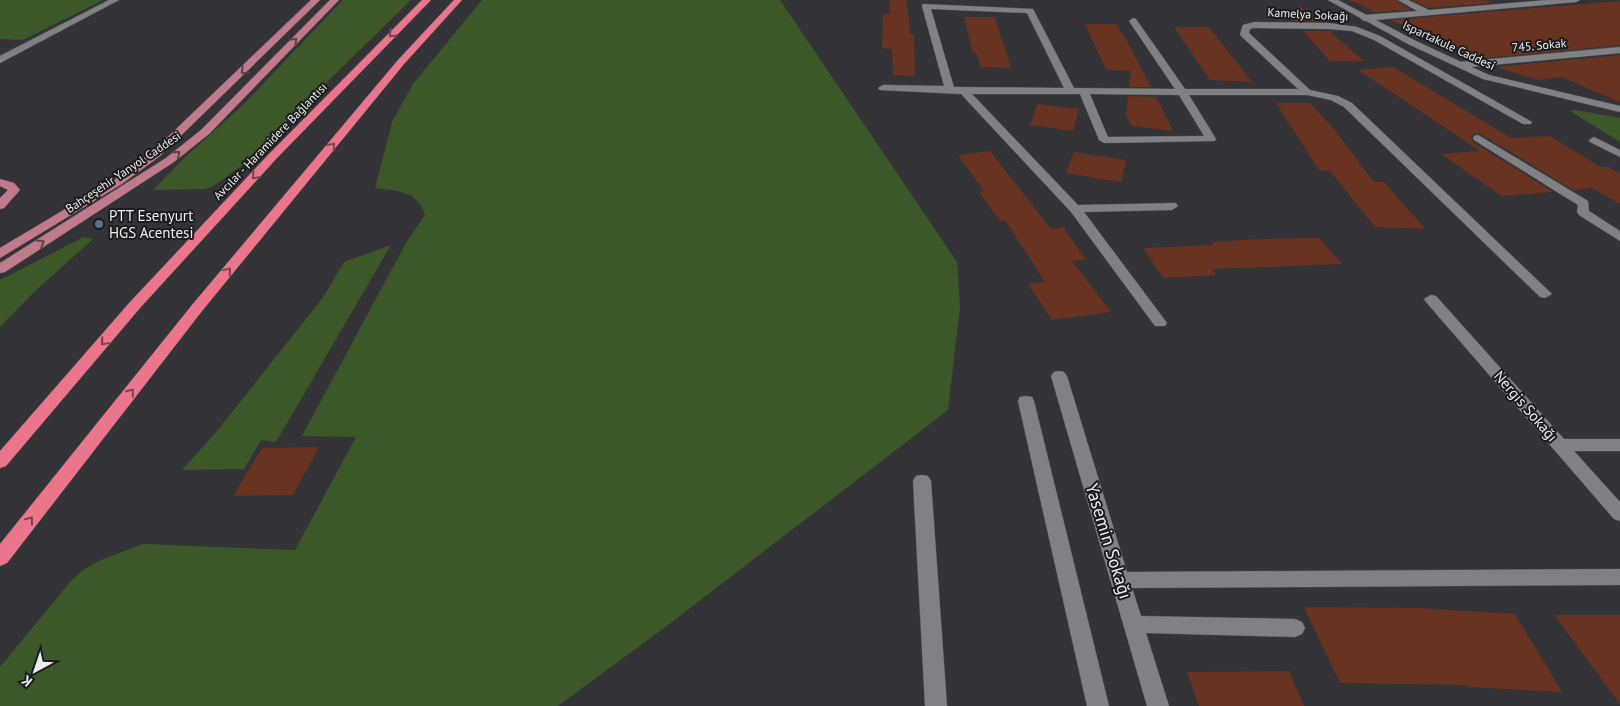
<svg xmlns="http://www.w3.org/2000/svg" width="1620" height="706" font-family="'PT Sans',sans-serif">
	<style>
		.green { fill: #3c5828 }
		.building { fill: #693322 }
		.lines { fill: none; stroke-linecap: round; stroke-linejoin: round }
		.street-casing { stroke: #525255; stroke-width: 1 }
		.secondary-casing { stroke: #525255; stroke-width: 1 }
		.primary-casing { stroke: #525255; stroke-width: 1 }
		.highway-casing { stroke: #525255; stroke-width: 1 }
		.street { fill: #818185; fill-rule: evenodd }
		.secondary { fill: #818185; fill-rule: evenodd }
		.primary { fill: #c17a89; fill-rule: evenodd }
		.highway { fill: #eb768c; fill-rule: evenodd }
		.oneway { stroke: #794450 }
		.oneway2 { stroke: #5e4249 }
		.service-dot { fill: #5c6f8a; stroke: #1c1c1e; stroke-width: 2 }
		.labels { text-anchor: middle; dominant-baseline: central; stroke-width: 4; stroke-linejoin: round; paint-order: stroke }
		.far-street-label { font-size: 12px; fill: #ededef; stroke: #1c1c1e }
		.poi-label { font-size: 15px; fill: #ededef; stroke: #1c1c1e; text-anchor: start }
		.street-label { font-size: 15px; fill: #ededef; stroke: #1c1c1e }
		.near-street-label { font-size: 18px; fill: #ededef; stroke: #1c1c1e }
	</style>
	<rect width="100%" height="100%" fill="#343438"/>
	<!-- green -->
	<path class="green" d="M 0,0 L 103,0 L 23,40 L 0,39 Z
		M 343,0 L 411,0 L 241,166 L 214,186 L 206,189 L 153,190 L 183,159 L 245,103 Z
		M 482,0 L 780,0 L 957,262 L 960,307 L 948,410 L 668,625 L 558,706 L 0,706 L 0,667 L 71,581 L 83,570 L 103,559 L 143,544 L 295,550 L 356,437 L 302,436 L 407,241 L 425,215 C 417,190 397,191 375,188 L 392,122 L 413,84 Z
		M 1576,110 L 1620,118 L 1620,142 L 1570,111 Z
		M 84,237 L 93,239 L 34,292 L 0,327 L 0,280 Z
		M 391,245 L 276,442 L 261,440 L 244,469 L 182,470 L 218,430 L 324,296 L 344,262 Z"/>
	<!-- building -->
	<path class="building" d="M 889,0 L 906,0 L 911,35 L 914,35 L 915,76 L 893,75 L 892,49 L 882,48 L 883,14 L 890,14 Z
		M 1350,0 L 1396,0 L 1411,10 L 1375,12 Z
		M 1412,0 L 1486,0 L 1492,3 L 1429,8 Z
		M 1620,1 L 1620,45 L 1473,59 L 1391,20 Z
		M 1300,6 L 1317,21 L 1294,21 L 1290,16 Z
		M 964,17 L 995,17 L 1011,68 L 981,67 L 976,53 L 973,53 Z
		M 1085,24 L 1116,24 L 1128,43 L 1151,87 L 1129,87 L 1131,71 L 1106,70 Z
		M 1174,27 L 1209,27 L 1252,82 L 1210,80 Z
		M 1303,31 L 1329,31 L 1364,61 L 1330,61 Z
		M 1620,55 L 1620,102 L 1561,77 L 1538,80 L 1496,67 Z
		M 1393,67 L 1511,138 L 1550,136 L 1600,167 L 1609,167 L 1620,174 L 1620,204 L 1592,188 L 1573,190 L 1479,133 L 1474,134 L 1471,137 L 1473,142 L 1553,192 L 1502,196 L 1441,154 L 1480,151 L 1358,70 Z
		M 1128,96 L 1156,97 L 1173,131 L 1131,126 L 1126,115 Z
		M 1276,103 L 1310,103 L 1335,130 L 1374,182 L 1384,182 L 1425,229 L 1375,227 L 1330,171 L 1319,170 Z
		M 1037,104 L 1079,109 L 1073,131 L 1030,125 Z
		M 990,151 L 1051,229 L 1063,227 L 1086,260 L 1072,261 L 1111,312 L 1052,320 L 1028,284 L 1045,282 L 1005,220 L 1000,221 L 979,192 L 984,191 L 958,155 Z
		M 1074,152 L 1126,160 L 1121,182 L 1066,173 Z
		M 1319,238 L 1342,264 L 1212,269 L 1216,275 L 1163,278 L 1143,248 L 1214,245 L 1211,242 L 1260,239 Z
		M 319,447 L 293,495 L 233,496 L 262,448 Z
		M 1304,607 L 1417,608 L 1515,614 L 1562,692 L 1467,687 L 1467,685 L 1340,683 Z
		M 1554,615 L 1620,615 L 1620,704 Z
		M 1289,671 L 1304,706 L 1199,706 L 1187,672 Z"/>
	<g class="lines">
		<!-- street casing -->
		<g class="street-casing">
			<path id="street" d="M 1398,0 L 1408,0 L 1429,10 L 1547,0 L 1580,0 L 1576,2 L 1364,21 L 1360,18 L 1364,15 L 1417,11 Z
				M 923,4 L 1033,9 L 1074,88 L 1175,89 L 1129,21 L 1133,18 L 1136,19 L 1185,89 L 1298,89 L 1241,36 L 1240,34 L 1243,25 L 1254,22 L 1329,23 L 1357,27 L 1380,36 L 1532,122 L 1531,124 L 1523,124 L 1374,40 L 1352,31 L 1329,29 L 1254,28 L 1250,29 L 1249,33 L 1310,90 L 1338,96 L 1352,103 L 1552,294 L 1545,298 L 1540,297 L 1344,107 L 1331,100 L 1307,95 L 1189,95 L 1216,139 L 1215,141 L 1104,143 L 1099,140 L 1080,94 L 972,94 L 1078,205 L 1176,203 L 1178,206 L 1172,210 L 1084,212 L 1167,323 L 1165,326 L 1155,326 L 1071,212 L 961,94 L 880,90 L 878,88 L 883,85 L 944,86 L 922,6 ZM 931,9 L 1027,13 L 1064,88 L 954,87 ZM 1090,94 L 1179,95 L 1204,136 L 1108,137 Z
				M 1620,47 L 1620,53 L 1460,68 L 1455,65 L 1460,62 Z
				M 1478,135 L 1588,201 L 1589,211 L 1620,231 L 1620,241 L 1579,215 L 1577,212 L 1578,205 L 1474,140 L 1473,138 L 1474,136 Z
				M 1594,137 L 1620,150 L 1620,157 L 1590,142 L 1589,140 Z
				M 1431,295 L 1436,296 L 1564,439 L 1620,439 L 1620,451 L 1574,451 L 1620,502 L 1620,521 L 1614,519 L 1426,302 L 1424,299 Z
				M 1059,371 L 1064,372 L 1067,376 L 1127,572 L 1620,569 L 1620,585 L 1132,588 L 1141,616 L 1295,619 L 1302,622 L 1305,628 L 1302,634 L 1295,637 L 1146,633 L 1169,706 L 1147,706 L 1051,376 L 1054,372 Z
				M 1026,396 L 1032,397 L 1034,401 L 1109,706 L 1087,706 L 1018,401 L 1020,397 Z
				M 922,475 L 928,476 L 931,481 L 947,706 L 925,706 L 913,481 L 916,476 Z"/>
		</g>
		<!-- secondary casing -->
		<g class="secondary-casing">
			<path id="secondary" d="M 109,0 L 119,0 L 0,63 L 0,56 Z
				M 1328,0 L 1338,0 L 1414,40 L 1489,75 L 1620,106 L 1620,112 L 1483,79 L 1408,44 Z"/>
		</g>
		<!-- primary casing -->
		<g class="primary-casing">
			<path id="primary" d="M 311,0 L 320,0 L 160,156 L 122,184 L 0,258 L 0,248 L 114,180 L 152,152 Z
				M 330,0 L 339,0 L 209,134 L 174,162 L 5,272 L 0,273 L 0,263 L 166,158 L 201,130 Z
				M 0,179 L 14,183 L 20,190 L 4,208 L 0,209 L 0,198 L 8,190 L 0,186 Z"/>
		</g>
		<!-- highway casing -->
		<g class="highway-casing">
			<path id="highway" d="M 422,0 L 431,0 L 277,158 L 140,308 L 6,466 L 0,468 L 0,451 L 130,302 L 269,154 Z
				M 454,0 L 462,0 L 404,64 L 202,311 L 7,563 L 0,566 L 0,544 L 192,305 L 398,60 Z"/>
		</g>
		<!-- street -->
		<use href="#street" class="street"/>
		<!-- secondary -->
		<use href="#secondary" class="secondary"/>
		<!-- primary -->
		<use href="#primary" class="primary"/>
		<!-- highway -->
		<use href="#highway" class="highway"/>
	</g>
	<!-- one-way arrows -->
	<defs><path id="oneway-chevron" d="M-2-3.5L2.5 0L-2 3.5" fill="none" stroke-width="1.6" stroke-linecap="round" stroke-linejoin="round" transform="scale(1.25)"/></defs>
	<g class="oneway">
		<use href="#oneway-chevron" transform="translate(392 34) rotate(136)"/>
		<use href="#oneway-chevron" transform="translate(332 146) rotate(-50)"/>
		<use href="#oneway-chevron" transform="translate(255 176) rotate(133)"/>
		<use href="#oneway-chevron" transform="translate(228 271) rotate(-50)"/>
		<use href="#oneway-chevron" transform="translate(104 342) rotate(131)"/>
		<use href="#oneway-chevron" transform="translate(131 392) rotate(-52)"/>
		<use href="#oneway-chevron" transform="translate(30 520) rotate(-52)"/>
	</g>
	<g class="oneway2">
		<use href="#oneway-chevron" transform="translate(294 41) rotate(-45)"/>
		<use href="#oneway-chevron" transform="translate(244 71) rotate(136)"/>
		<use href="#oneway-chevron" transform="translate(177 154) rotate(-39)"/>
		<use href="#oneway-chevron" transform="translate(41 243) rotate(-32)"/>
	</g>
	<!-- markers -->
	<circle class="service-dot" cx="99" cy="224" r="5"/>
	<g class="labels">
		<!-- far-street labels -->
		<g class="far-street-label">
			<text transform="translate(1308 14) rotate(3)">Kamelya Sokağı</text>
			<text transform="translate(1449 45) rotate(25)">Ispartakule Caddesi</text>
			<text transform="translate(1539 45) rotate(-5)">745. Sokak</text>
			<text transform="translate(270 141) rotate(-46)">Avcılar - Haramidere Bağlantısı</text>
			<text transform="translate(123 172) rotate(-34)">Bahçeşehir Yanyol Caddesi</text>
		</g>
		<!-- poi labels -->
		<g class="poi-label">
			<text x="109" y="215">PTT Esenyurt<tspan x="109" dy="17">HGS Acentesi</tspan></text>
		</g>
		<!-- street labels -->
		<g class="street-label">
			<text transform="translate(1526 406) rotate(49)">Nergis Sokağı</text>
		</g>
		<!-- near-street labels -->
		<g class="near-street-label">
			<text transform="translate(1109 541) rotate(73)">Yasemin Sokağı</text>
		</g>
	</g>
	<!-- north arrow -->
	<g transform="translate(35 671) rotate(220)" stroke="#1c1c1e" stroke-width="4" paint-order="stroke">
	<path d="M0-4L9 19L0 12L-9 19Z" fill="#ededef"/>
	<text y="-8" font-size="14" font-weight="bold" text-anchor="middle" fill="#ededef">K</text>
	</g>
</svg>
